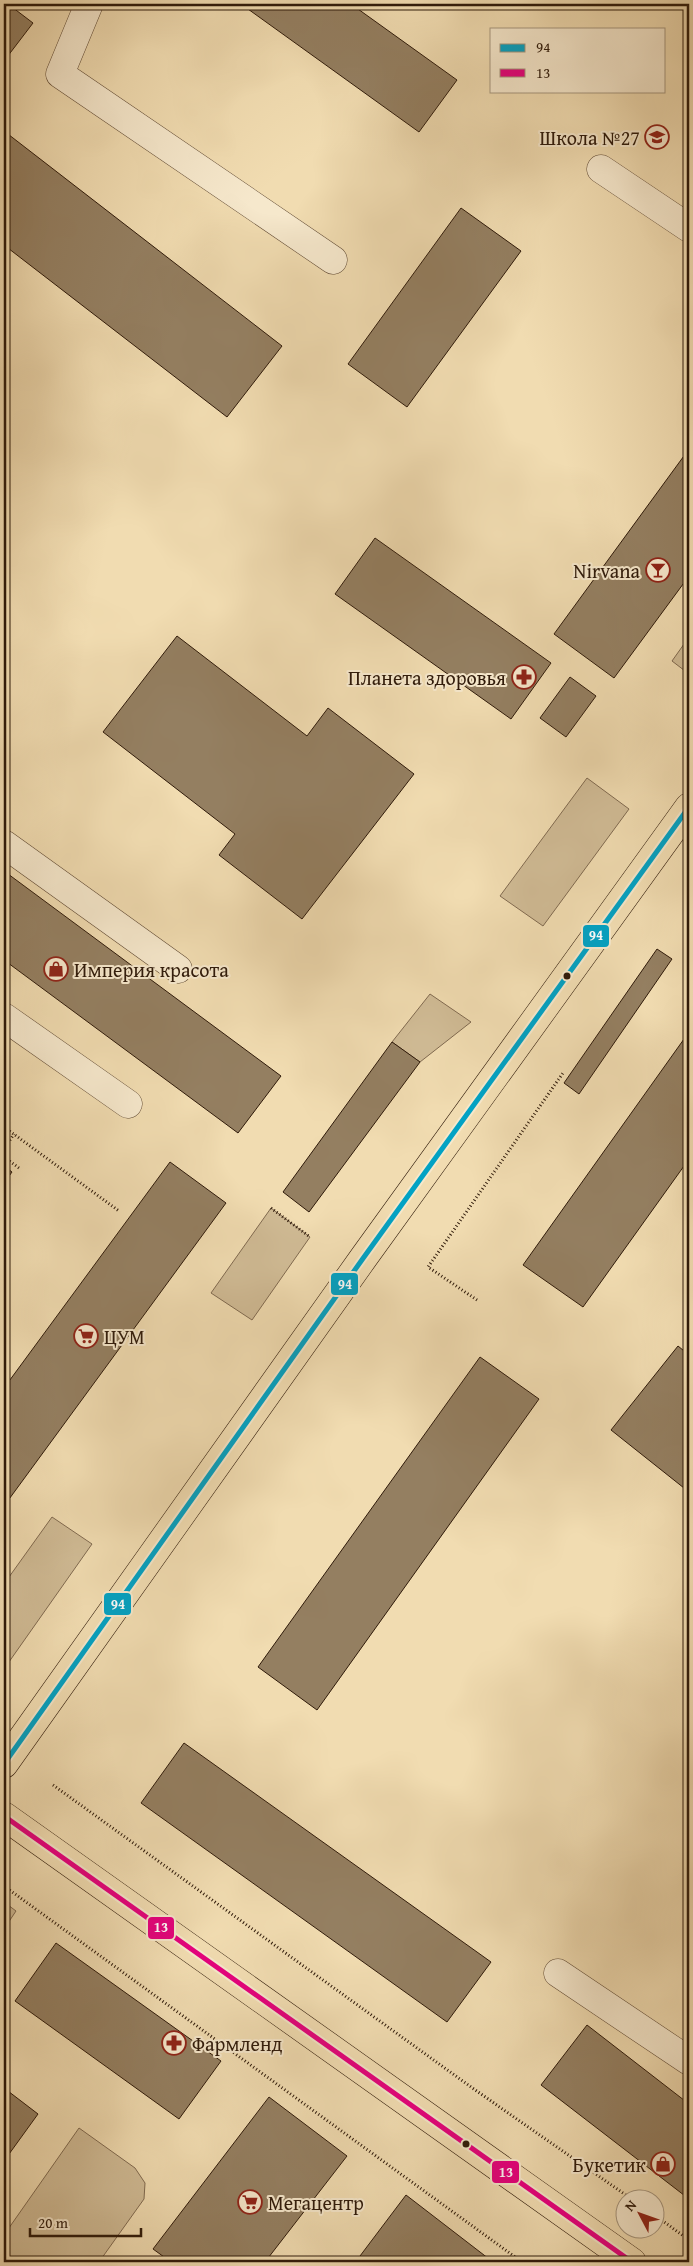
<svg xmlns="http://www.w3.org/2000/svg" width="693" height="2266" font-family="'Gentium Book Plus',serif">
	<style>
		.green { fill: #d0bb95; stroke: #806a50 }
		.building { fill: #947f61; stroke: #2f1a0a }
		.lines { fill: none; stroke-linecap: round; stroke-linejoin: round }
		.minor-casing { stroke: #604a34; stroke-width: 29 }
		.major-casing { stroke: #2f1a0a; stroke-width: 29 }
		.path { stroke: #2f1a0a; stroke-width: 3; stroke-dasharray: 1 2.5; stroke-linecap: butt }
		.minor { stroke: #f6e8cc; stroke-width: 28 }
		.major { stroke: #f1dcb1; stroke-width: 28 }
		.bus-1-casing { stroke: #f6e8cc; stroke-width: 9 }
		.bus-2-casing { stroke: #f6e8cc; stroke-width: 9 }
		.bus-1 { stroke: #02a2c4; stroke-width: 5 }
		.bus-2 { stroke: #e5007d; stroke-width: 5 }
		.bus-dot { fill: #2f1a0a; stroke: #f6e8cc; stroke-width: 2 }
		.labels { text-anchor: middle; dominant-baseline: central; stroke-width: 4; stroke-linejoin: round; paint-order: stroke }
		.poi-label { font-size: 20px; fill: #2f1a0a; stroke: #f6e8cc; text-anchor: end }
		.line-badge { stroke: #f6e8cc; stroke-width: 2 }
		.badge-label { font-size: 14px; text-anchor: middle; font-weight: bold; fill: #fff }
	</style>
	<rect width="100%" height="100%" fill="#f1dcb1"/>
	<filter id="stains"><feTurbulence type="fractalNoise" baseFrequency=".004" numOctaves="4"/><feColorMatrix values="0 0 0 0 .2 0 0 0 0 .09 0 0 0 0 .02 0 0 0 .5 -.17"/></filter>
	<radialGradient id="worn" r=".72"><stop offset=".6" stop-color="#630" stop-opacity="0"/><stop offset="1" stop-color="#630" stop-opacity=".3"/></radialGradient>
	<!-- green -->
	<path class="green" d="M 689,637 L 689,674 L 672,661 Z
		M 587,778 L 629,809 L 543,926 L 500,896 Z
		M 430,994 L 471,1022 L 420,1062 L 392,1042 Z
		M 271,1208 L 310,1237 L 252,1320 L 211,1293 Z
		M 52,1517 L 92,1544 L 4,1669 L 4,1584 Z
		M 4,1902 L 16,1911 L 4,1929 Z
		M 79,2128 L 135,2168 L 145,2183 L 144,2199 L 99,2262 L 4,2262 L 4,2235 Z"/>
	<!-- building -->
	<path class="building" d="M 4,4 L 8,4 L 33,23 L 4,61 Z
		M 241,4 L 351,4 L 457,80 L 419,132 Z
		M 4,131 L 282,346 L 227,417 L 4,245 Z
		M 461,208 L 521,251 L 407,407 L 348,364 Z
		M 689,449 L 689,576 L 614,678 L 554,634 Z
		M 375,538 L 551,663 L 511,719 L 335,594 Z
		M 177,636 L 307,736 L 328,708 L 414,774 L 302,919 L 219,855 L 235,834 L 103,732 Z
		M 570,677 L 596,696 L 566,737 L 540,718 Z
		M 4,871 L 281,1076 L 238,1133 L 4,960 Z
		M 657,949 L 672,959 L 579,1094 L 564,1083 Z
		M 689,1032 L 689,1159 L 583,1307 L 523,1265 Z
		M 392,1042 L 420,1062 L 309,1212 L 283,1192 Z
		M 170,1162 L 226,1203 L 4,1506 L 4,1388 Z
		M 4,1166 L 12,1172 L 4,1183 Z
		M 678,1346 L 689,1355 L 689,1492 L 611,1430 Z
		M 480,1357 L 539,1399 L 317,1710 L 258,1667 Z
		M 184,1743 L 491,1962 L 447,2022 L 141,1803 Z
		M 56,1943 L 221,2061 L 179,2119 L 15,2001 Z
		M 587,2025 L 689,2104 L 689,2199 L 541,2085 Z
		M 4,2088 L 38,2114 L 4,2161 Z
		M 269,2097 L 347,2156 L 265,2262 L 171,2262 L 153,2249 Z
		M 406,2195 L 493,2262 L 368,2262 L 360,2256 Z"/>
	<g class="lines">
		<!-- minor casing -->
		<g class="minor-casing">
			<path id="minor" d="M 89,4 L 60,74 L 333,260
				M 601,169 L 689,228
				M 4,844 L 178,969
				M 4,1017 L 128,1104
				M 558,1973 L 689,2061"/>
		</g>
		<!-- major casing -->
		<g class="major-casing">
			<path id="major" d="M 4,1764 L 364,1257 L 689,807
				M 4,1816 L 632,2262"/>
		</g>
		<!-- path -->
		<path class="path" d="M 4,1127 L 119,1211
			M 4,1149 L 14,1134
			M 4,1157 L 19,1168
			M 271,1208 L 310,1237
			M 477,1300 L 428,1267 L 563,1073
			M 53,1785 L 471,2087 L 630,2198
			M 4,1886 L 522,2262
			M 656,2216 L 689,2240"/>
		<!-- minor -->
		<use href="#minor" class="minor"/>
		<!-- major -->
		<use href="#major" class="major"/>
		<!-- bus-1 casing -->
		<g class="bus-1-casing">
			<path id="bus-1" d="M 4,1764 L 364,1257 L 689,807"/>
		</g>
		<!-- bus-2 casing -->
		<g class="bus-2-casing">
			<path id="bus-2" d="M 4,1816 L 632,2262"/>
		</g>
		<!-- bus-1 -->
		<use href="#bus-1" class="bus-1"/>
		<!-- bus-2 -->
		<use href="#bus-2" class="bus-2"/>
	</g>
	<!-- icons -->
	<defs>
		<g id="school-ring" transform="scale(1.25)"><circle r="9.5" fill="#f6e8cc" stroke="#8f2418" stroke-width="1.5"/><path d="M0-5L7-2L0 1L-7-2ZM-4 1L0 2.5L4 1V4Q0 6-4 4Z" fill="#8f2418"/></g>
		<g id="bar-ring" transform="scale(1.25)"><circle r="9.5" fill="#f6e8cc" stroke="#8f2418" stroke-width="1.5"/><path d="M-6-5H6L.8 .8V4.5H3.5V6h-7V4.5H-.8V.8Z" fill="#8f2418"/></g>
		<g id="pharmacy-ring" transform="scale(1.25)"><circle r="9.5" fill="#f6e8cc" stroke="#8f2418" stroke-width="1.5"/><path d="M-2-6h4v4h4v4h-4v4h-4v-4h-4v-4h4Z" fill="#8f2418"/></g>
		<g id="shop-ring" transform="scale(1.25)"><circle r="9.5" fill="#f6e8cc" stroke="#8f2418" stroke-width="1.5"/><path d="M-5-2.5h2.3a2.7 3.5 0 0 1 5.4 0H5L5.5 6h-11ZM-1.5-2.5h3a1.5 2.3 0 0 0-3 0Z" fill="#8f2418"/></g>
		<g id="supermarket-ring" transform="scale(1.25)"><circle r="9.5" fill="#f6e8cc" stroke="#8f2418" stroke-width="1.5"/><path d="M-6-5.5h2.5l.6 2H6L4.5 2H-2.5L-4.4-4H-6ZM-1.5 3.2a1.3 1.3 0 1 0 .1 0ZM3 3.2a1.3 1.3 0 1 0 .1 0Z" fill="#8f2418"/></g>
	</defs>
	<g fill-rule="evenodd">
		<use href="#school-ring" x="657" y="137"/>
		<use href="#bar-ring" x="658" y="570"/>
		<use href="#pharmacy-ring" x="524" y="677"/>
		<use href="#shop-ring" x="56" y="969"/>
		<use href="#supermarket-ring" x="86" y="1336"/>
		<use href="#pharmacy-ring" x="174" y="2043"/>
		<use href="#shop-ring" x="663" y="2164"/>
		<use href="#supermarket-ring" x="250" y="2202"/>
	</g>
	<!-- markers -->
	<g class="bus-dot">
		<circle cx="567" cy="976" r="4.5"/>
		<circle cx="466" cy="2144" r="4.5"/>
	</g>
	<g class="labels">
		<!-- poi labels -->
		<g class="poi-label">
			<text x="640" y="137">Школа №27</text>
			<text x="640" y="570">Nirvana</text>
			<text x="506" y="677">Планета здоровья</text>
			<text x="74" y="969" text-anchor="start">Империя красота</text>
			<text x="104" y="1336" text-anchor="start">ЦУМ</text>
			<text x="192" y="2043" text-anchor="start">Фармленд</text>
			<text x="646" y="2164">Букетик</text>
			<text x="268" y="2202" text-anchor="start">Мегацентр</text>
		</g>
	</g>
	<g class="line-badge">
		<rect x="582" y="924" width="28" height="24" rx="5" fill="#02a2c4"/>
		<rect x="330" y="1272" width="29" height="24" rx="5" fill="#02a2c4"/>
		<rect x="103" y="1592" width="29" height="24" rx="5" fill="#02a2c4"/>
		<rect x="147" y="1916" width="28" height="24" rx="5" fill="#e5007d"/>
		<rect x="491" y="2160" width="29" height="24" rx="5" fill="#e5007d"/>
	</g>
	<g class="badge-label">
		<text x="596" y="940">94</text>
		<text x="345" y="1289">94</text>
		<text x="118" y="1609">94</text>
		<text x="161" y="1932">13</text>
		<text x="506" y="2177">13</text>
	</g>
	<!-- margin -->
	<rect width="693" height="2266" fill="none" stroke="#f1dcb1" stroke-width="20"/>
	<rect x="5" y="5" width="683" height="2256" fill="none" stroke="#2f1a0a" stroke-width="2.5"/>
	<rect x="10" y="10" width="673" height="2246" fill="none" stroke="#2f1a0a"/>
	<!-- legend -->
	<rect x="490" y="28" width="175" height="65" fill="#f6e8cc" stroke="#a6967e"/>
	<rect x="500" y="44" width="25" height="8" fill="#02a2c4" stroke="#a6967e"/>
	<text x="536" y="52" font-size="15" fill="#2f1a0a">94</text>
	<rect x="500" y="69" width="25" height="8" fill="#e5007d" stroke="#a6967e"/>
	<text x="536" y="78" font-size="15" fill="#2f1a0a">13</text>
	<!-- north arrow -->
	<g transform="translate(640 2214) rotate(311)"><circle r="24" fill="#f6e8cc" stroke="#a6967e"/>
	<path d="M0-4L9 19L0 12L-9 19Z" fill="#8f2418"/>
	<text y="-8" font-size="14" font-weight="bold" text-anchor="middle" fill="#2f1a0a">N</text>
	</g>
	<!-- scale -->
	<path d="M30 2228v8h111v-8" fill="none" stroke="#2f1a0a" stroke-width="2.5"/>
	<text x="38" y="2228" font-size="15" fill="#2f1a0a" stroke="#f6e8cc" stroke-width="4" paint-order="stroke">20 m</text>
	<rect width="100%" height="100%" filter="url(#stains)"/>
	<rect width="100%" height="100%" fill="url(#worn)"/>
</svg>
